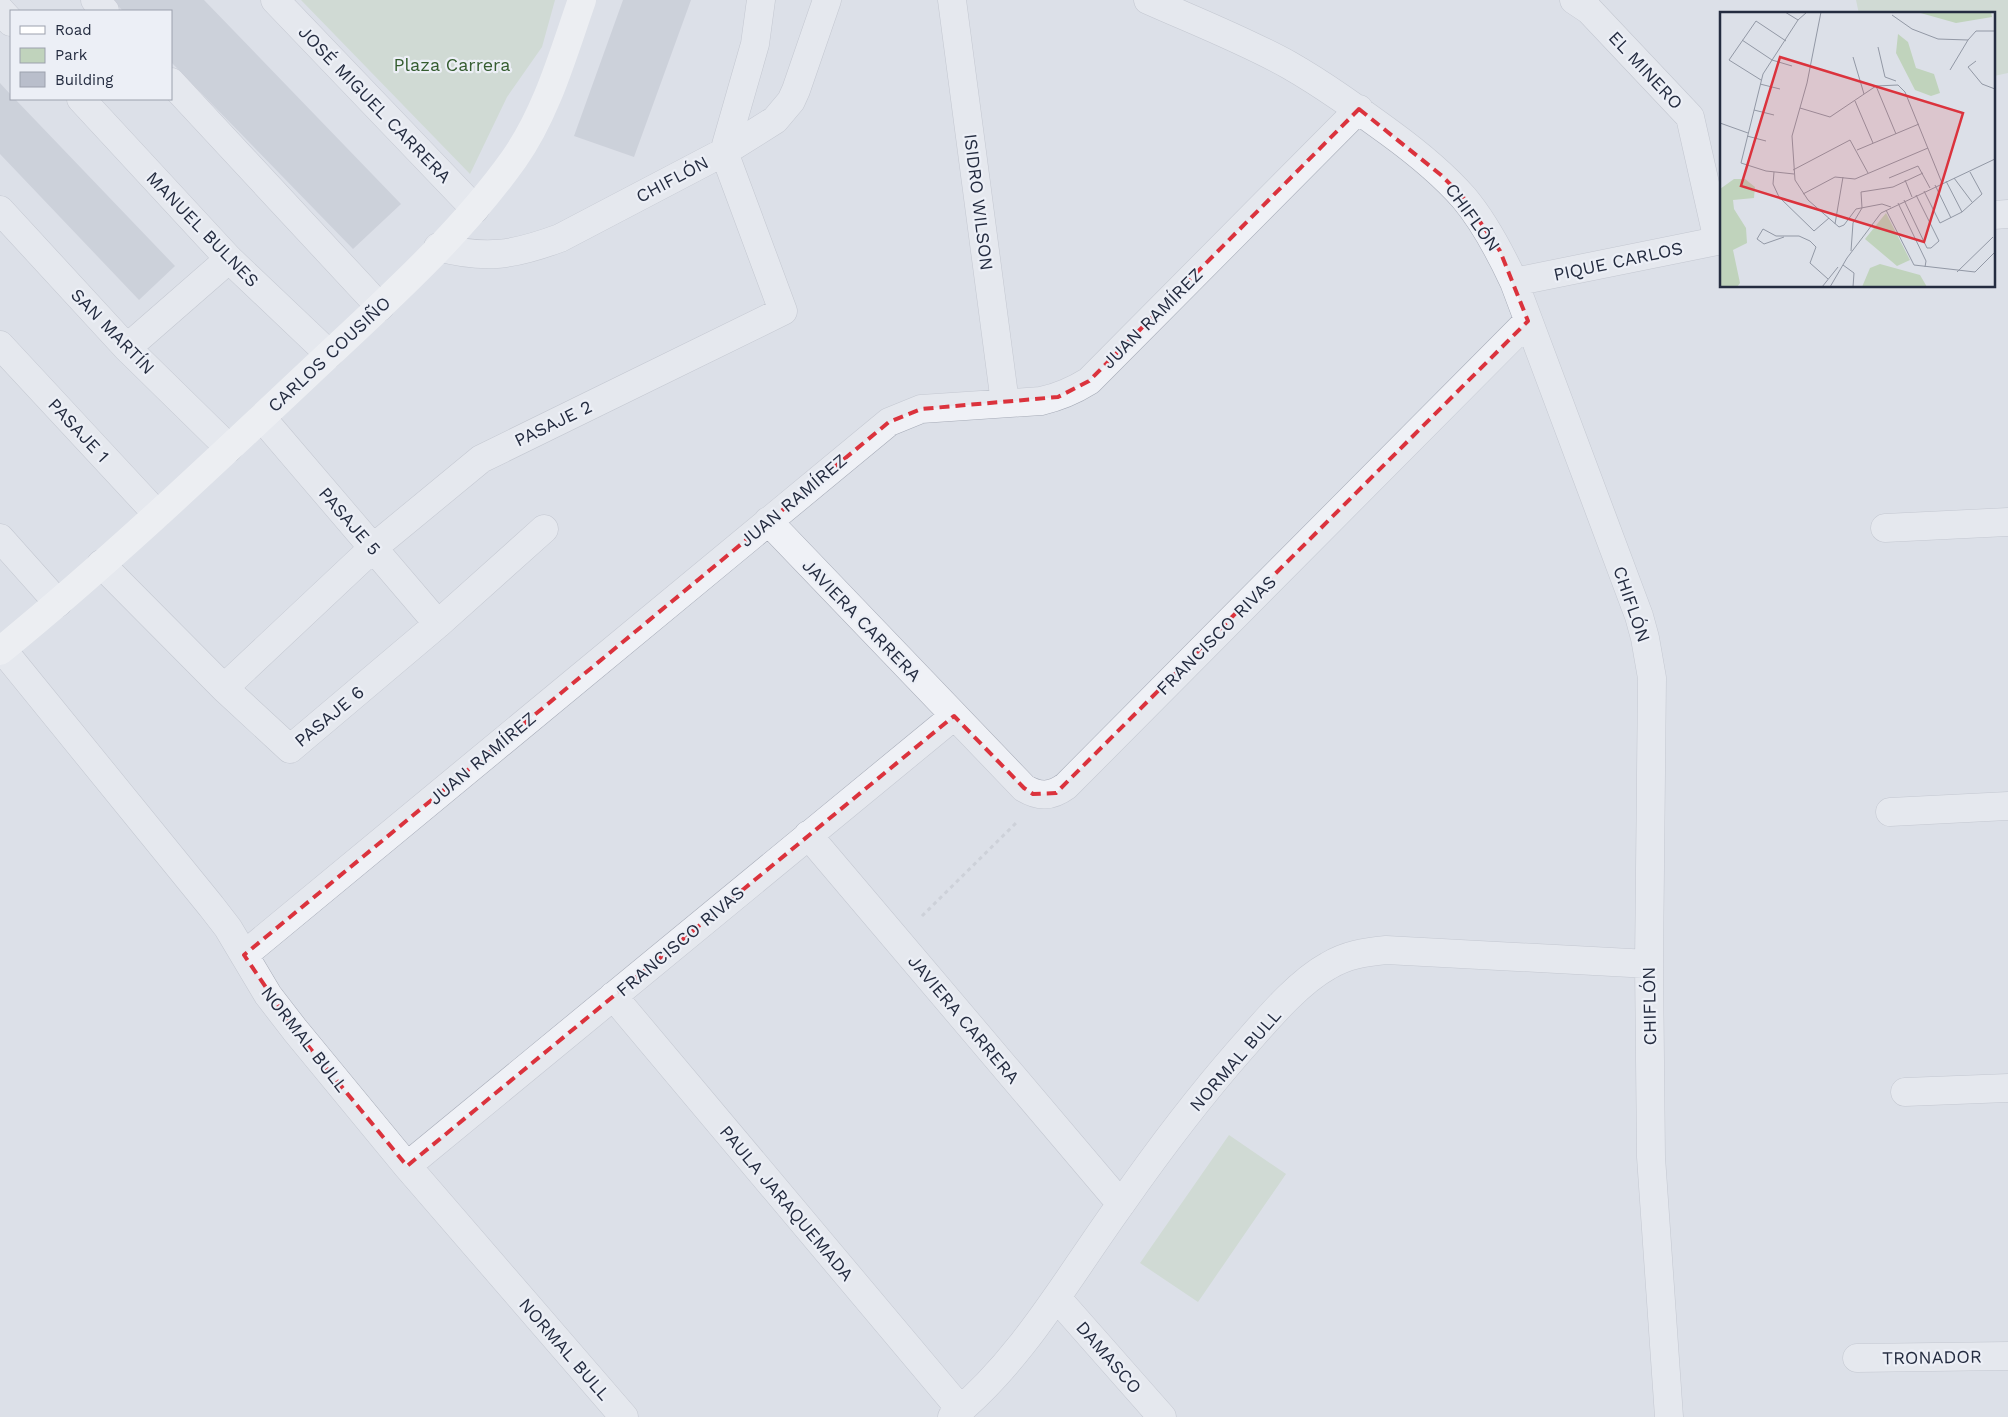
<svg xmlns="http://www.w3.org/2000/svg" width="2008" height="1417" font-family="'Work Sans',sans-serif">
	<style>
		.green { fill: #c0d3bc }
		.building { fill: #b9becb }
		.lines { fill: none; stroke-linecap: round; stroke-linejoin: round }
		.street-casing { stroke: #a5aab6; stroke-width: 29 }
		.path { stroke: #babec7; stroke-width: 3; stroke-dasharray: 4 4; stroke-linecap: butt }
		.street { stroke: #eff1f6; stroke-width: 28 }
		.secondary { stroke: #fff; stroke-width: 28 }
		.marked { fill: none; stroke: #db333d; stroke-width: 4; stroke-dasharray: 10 6; stroke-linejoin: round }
		.labels { text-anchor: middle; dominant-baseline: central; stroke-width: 4.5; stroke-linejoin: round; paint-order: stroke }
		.park-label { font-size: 18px; fill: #355d30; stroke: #eceff6 }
		.street-label { font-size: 18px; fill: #242c40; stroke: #eceff6 }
		.inset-road { fill: none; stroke: #9298a5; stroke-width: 1 }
		.view { fill: #db333d; fill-opacity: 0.15; stroke: #db333d; stroke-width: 2.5 }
		.inset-edge { fill: none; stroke: #242c40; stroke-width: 2.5 }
	</style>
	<rect width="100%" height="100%" fill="#dce0e8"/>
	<!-- green -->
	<path class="green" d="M 301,0 L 555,0 L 542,47 L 507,97 L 470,174 Z
		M 1856,0 L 2008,0 L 2008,73 L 1994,76 L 1994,14 L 1859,14 Z
		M 1229,1135 L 1286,1174 L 1198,1302 L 1140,1263 Z"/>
	<!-- building -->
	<path class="building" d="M 112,0 L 204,0 L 401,204 L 353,249 L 171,62 L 171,11 L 123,11 Z
		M 623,0 L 691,0 L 634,157 L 574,136 Z
		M 0,83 L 11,95 L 11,99 L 15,99 L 175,266 L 139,300 L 0,154 Z"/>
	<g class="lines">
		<!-- street casing -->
		<g class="street-casing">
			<path id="street" d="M 95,0 L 105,11
				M 275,0 L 475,209
				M 952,0 L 1005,403
				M 1148,0 C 1195,21 1244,40 1289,65 C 1324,85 1357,109 1390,133 C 1416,152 1442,173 1464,198 C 1485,223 1500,252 1514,282 L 1639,616 L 1645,638 L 1652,678 L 1649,964 L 1651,1157 L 1669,1417
				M 1574,0 L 1589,10 L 1690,117 L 1718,241
				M 0,10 L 11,22
				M 171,82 L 380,307
				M 81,99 L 229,259 L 329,354
				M 0,210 L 127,348 L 229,448
				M 1994,215 L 2008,214
				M 438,247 C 486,260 514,255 560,238 L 724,152 L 775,120 L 791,101 L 796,90 L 827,0
				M 1514,282 L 1722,240
				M 0,345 L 157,514
				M 127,348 L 229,259
				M 262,418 L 438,624
				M 768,521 L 1024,788 C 1039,797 1051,797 1066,786 L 1528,321
				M 1885,528 L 2008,522
				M 0,538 L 58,603
				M 101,564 L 224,688 L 290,749 L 438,624 L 544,529
				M 2,649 L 211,906 L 228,928 L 268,995 L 295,1030 L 407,1166 L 624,1417
				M 224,688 L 373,548 L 481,459 L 783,311 L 724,152 L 755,44 L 761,0
				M 1890,812 L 2008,806
				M 808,835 L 1121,1204
				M 244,955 L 889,422 L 921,409 L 1041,401 C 1059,397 1073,391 1089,381 L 1359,109
				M 613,996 L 961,1410
				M 1905,1092 L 2008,1088
				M 407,1166 L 954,716
				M 1057,1298 L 1162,1417
				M 1857,1358 L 2008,1356
				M 952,1417 C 1023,1359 1068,1277 1121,1204 C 1158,1151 1198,1098 1241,1049 C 1265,1022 1297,983 1328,966 C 1346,955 1365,952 1386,950 L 1649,964"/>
		</g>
		<!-- path -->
		<path class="path" d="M 922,916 L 1017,822"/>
		<!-- street -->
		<use href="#street" class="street"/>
		<!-- secondary -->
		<path class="secondary" d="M 0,651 C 107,564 207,469 308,374 C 378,308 458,238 514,159 C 547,112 563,54 582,0"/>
	</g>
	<!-- marked area -->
	<path d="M0 0H2008V1417H0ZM 1359,109 L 1441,175 L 1463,197 L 1500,251 L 1528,321 L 1056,793 L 1033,794 L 1024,788 L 954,716 L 407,1166 L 295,1030 L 244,955 L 889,422 L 921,409 L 1058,397 L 1089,381 Z" fill="#dce0e8" fill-opacity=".55" fill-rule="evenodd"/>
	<path class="marked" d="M 1359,109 L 1441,175 L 1463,197 L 1500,251 L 1528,321 L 1056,793 L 1033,794 L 1024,788 L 954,716 L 407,1166 L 295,1030 L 244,955 L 889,422 L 921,409 L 1058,397 L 1089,381 Z"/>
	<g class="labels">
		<!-- park labels -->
		<g class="park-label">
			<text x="452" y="64">Plaza Carrera</text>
		</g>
		<!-- street labels -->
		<g class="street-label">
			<text transform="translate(1646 70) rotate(47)">EL MINERO</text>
			<text transform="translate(375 104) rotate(46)">JOSÉ MIGUEL CARRERA</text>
			<text transform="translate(672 179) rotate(-28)">CHIFLÓN</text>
			<text transform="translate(979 202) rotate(83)">ISIDRO WILSON</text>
			<text transform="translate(1473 217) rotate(54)">CHIFLÓN</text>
			<text transform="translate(203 229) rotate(46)">MANUEL BULNES</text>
			<text transform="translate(1618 261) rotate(-12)">PIQUE CARLOS</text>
			<text transform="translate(1152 318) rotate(-45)">JUAN RAMÍREZ</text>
			<text transform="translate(113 331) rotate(46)">SAN MARTÍN</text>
			<text transform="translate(329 354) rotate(-43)">CARLOS COUSIÑO</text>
			<text transform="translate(553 423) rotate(-26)">PASAJE 2</text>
			<text transform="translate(79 430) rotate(47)">PASAJE 1</text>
			<text transform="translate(793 500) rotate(-40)">JUAN RAMÍREZ</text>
			<text transform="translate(350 521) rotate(49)">PASAJE 5</text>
			<text transform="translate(1632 604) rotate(71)">CHIFLÓN</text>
			<text transform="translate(862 620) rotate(46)">JAVIERA CARRERA</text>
			<text transform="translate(1216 635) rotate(-45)">FRANCISCO RIVAS</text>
			<text transform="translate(329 716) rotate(-40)">PASAJE 6</text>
			<text transform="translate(482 758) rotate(-40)">JUAN RAMÍREZ</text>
			<text transform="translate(680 941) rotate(-40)">FRANCISCO RIVAS</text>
			<text transform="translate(1649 1006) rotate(-91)">CHIFLÓN</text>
			<text transform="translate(964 1019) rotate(50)">JAVIERA CARRERA</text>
			<text transform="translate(305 1039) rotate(52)">NORMAL BULL</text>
			<text transform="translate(1235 1060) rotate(-49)">NORMAL BULL</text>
			<text transform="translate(787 1203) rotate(50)">PAULA JARAQUEMADA</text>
			<text transform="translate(565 1349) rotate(49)">NORMAL BULL</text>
			<text transform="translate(1109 1357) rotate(49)">DAMASCO</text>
			<text transform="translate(1932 1357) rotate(-1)">TRONADOR</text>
		</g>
	</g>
	<!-- overview -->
	<g transform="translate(1720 12)">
		<rect width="275" height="275" fill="#dce0e8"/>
		<path d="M 197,0 L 271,0 L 272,5 L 236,11 ZM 178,22 L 188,30 L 196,56 L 214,62 L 220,81 L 211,84 L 195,78 L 176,41 ZM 14,167 L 25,167 L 35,175 L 34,186 L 13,188 L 14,197 L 26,216 L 27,231 L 13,238 L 20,271 L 17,275 L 0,275 L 0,177 ZM 166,201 L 190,248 L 177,254 L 145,227 ZM 160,252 L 200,263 L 207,275 L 142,275 L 150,256 Z" fill="#c0d3bc"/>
		<path class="inset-road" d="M 65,0 L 78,8M 101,0 L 87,71 L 72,124 L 75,168 L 88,188 L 119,215 L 124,213 L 136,197 L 162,192 L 171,195M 172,3 L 192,17 L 218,27 L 248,28 L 256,19 L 275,19M 22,28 L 52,48 L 72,54M 158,35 L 165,65 L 176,69M 133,45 L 144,82M 256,49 L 248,55 L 262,72 L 275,77M 230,58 L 248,28M 41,68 L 9,48 L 36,9 L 66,29M 40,72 L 60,77M 156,74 L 176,122M 135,89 L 153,131M 80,96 L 110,105 L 156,74 L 178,73 L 185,80 L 222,171M 34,98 L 54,103M 0,111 L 28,121M 27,124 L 46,129M 137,138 L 199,112M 73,158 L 130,128 L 148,161M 54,160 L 53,172 L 59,185 L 94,219 L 109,206M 74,162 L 46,159 L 21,151 L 43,62 L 78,8 L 87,0M 169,166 L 198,154 L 210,176M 234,166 L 252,190M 185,168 L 192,185M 226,169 L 242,200M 215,173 L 231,206M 204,179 L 220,211 L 242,200 L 262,182 L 250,160M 83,182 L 115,165 L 135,167 L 208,136M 184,188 L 207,236 L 211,236 L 219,229 L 196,183M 178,191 L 206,249 L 205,255M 166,198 L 194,253 L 255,260 L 275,240M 115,212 L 123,165M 64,225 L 44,232 L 37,227 L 43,217 L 56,224 L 79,224 L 90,229 L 96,235 L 90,251 L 108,267M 131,239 L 133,211 L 142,196 L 141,180 L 173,175 L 203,161M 123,253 L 134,261 L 133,275M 237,260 L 273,225M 102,275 L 118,255M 110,275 L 127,246 L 161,201 L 275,147"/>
		<path class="view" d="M 60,45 L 243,101 L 204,230 L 21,174 Z"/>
		<rect width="275" height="275" class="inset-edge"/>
	</g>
	<!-- legend -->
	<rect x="10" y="10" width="162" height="90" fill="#eceff6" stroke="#9ca1ad"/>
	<rect x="20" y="26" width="25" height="8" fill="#ffffff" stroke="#9ca1ad"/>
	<text x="55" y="35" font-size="15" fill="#242c40">Road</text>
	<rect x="20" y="48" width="25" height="15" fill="#c0d3bc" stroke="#9ca1ad"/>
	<text x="55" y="60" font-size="15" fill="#242c40">Park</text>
	<rect x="20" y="72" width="25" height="15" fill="#b9becb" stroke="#9ca1ad"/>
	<text x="55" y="85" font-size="15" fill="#242c40">Building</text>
</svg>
